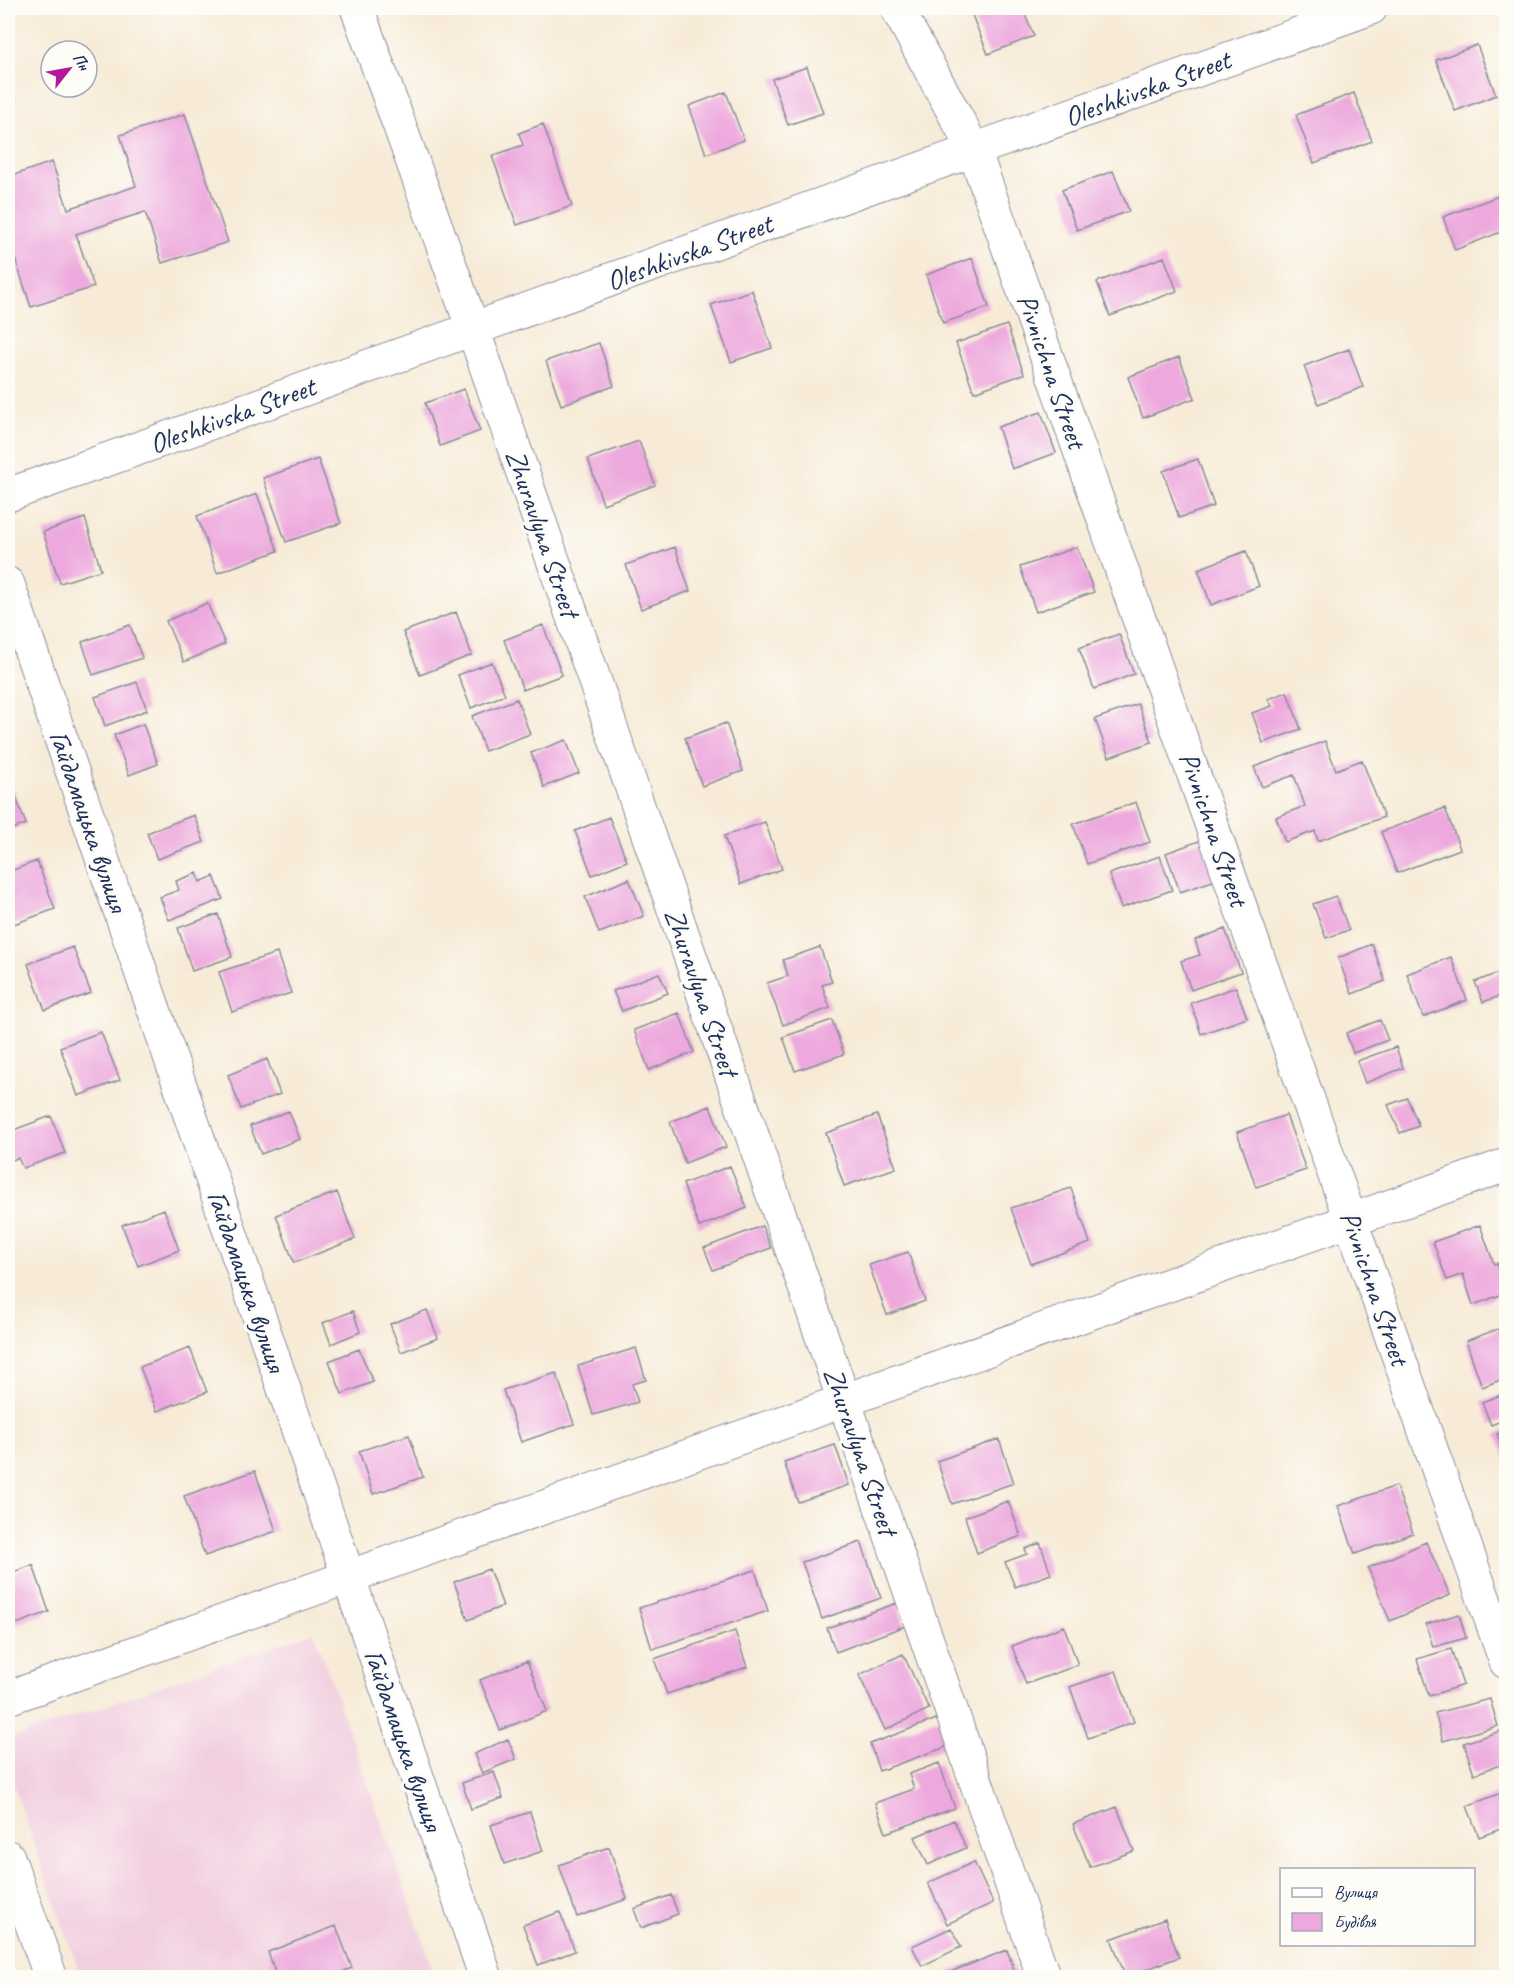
<svg xmlns="http://www.w3.org/2000/svg" width="1514" height="1985" font-family="Caveat,sans-serif">
	<style>
		.built { fill: #f2cfe0 }
		.building { fill: #eda9dd }
		.lines { fill: none; stroke-linecap: round; stroke-linejoin: round }
		.minor-casing { stroke: #898d9a; stroke-width: 35 }
		.minor { stroke: #fff; stroke-width: 33 }
		.labels { text-anchor: middle; dominant-baseline: central; stroke-width: 6; stroke-linejoin: round; paint-order: stroke }
		.street-label { font-size: 28px; fill: #1b2f5e; stroke: #fdfcf7 }
	</style>
	<rect width="100%" height="100%" fill="#fdfcf7"/>
	<filter id="ink" filterUnits="userSpaceOnUse"><feTurbulence type="fractalNoise" baseFrequency=".0167" numOctaves="2"/><feDisplacementMap in="SourceGraphic" scale="12" xChannelSelector="R" yChannelSelector="G"/><feConvolveMatrix kernelMatrix="1 2 1 2 8 2 1 2 1" color-interpolation-filters="sRGB"/></filter>
	<filter id="wash" filterUnits="userSpaceOnUse"><feTurbulence type="fractalNoise" baseFrequency=".008" numOctaves="4" result="noise"/><feDisplacementMap in="SourceGraphic" scale="24" xChannelSelector="R" yChannelSelector="G"/><feGaussianBlur stdDeviation="1.35" result="paint"/><feColorMatrix in="noise" values="0 0 0 0 0 0 0 0 0 0 0 0 0 0 0 0 0 1.4 0 .05"/><feComposite in="paint" operator="in"/></filter>
	<g filter="url(#wash)">
		<rect width="100%" height="100%" fill="#f7ebd7"/>
		<!-- built -->
		<path class="built" d="M 314,1632 L 436,1977 L 81,1977 L 8,1770 L 8,1740 Z"/>
		<g id="blocks">
			<!-- building -->
			<path class="building" d="M 969,8 L 1022,8 L 1034,36 L 988,54 Z
				M 1477,45 L 1496,95 L 1455,111 L 1436,60 Z
				M 807,67 L 823,113 L 788,125 L 772,79 Z
				M 726,92 L 744,140 L 706,154 L 689,106 Z
				M 1354,93 L 1372,141 L 1314,163 L 1296,115 Z
				M 185,114 L 228,242 L 162,263 L 145,212 L 76,234 L 94,287 L 31,307 L 8,237 L 8,177 L 52,162 L 68,209 L 136,186 L 120,135 Z
				M 543,124 L 572,206 L 517,225 L 492,156 L 523,145 L 519,133 Z
				M 1113,171 L 1129,211 L 1077,230 L 1062,190 Z
				M 1506,193 L 1506,230 L 1455,250 L 1443,217 Z
				M 1164,257 L 1177,291 L 1110,316 L 1097,282 Z
				M 972,258 L 989,307 L 943,323 L 926,275 Z
				M 752,290 L 772,348 L 731,362 L 711,305 Z
				M 1007,325 L 1024,374 L 974,392 L 956,343 Z
				M 599,343 L 614,386 L 561,405 L 546,361 Z
				M 1349,349 L 1363,387 L 1318,404 L 1304,366 Z
				M 1179,357 L 1195,398 L 1143,418 L 1128,377 Z
				M 464,389 L 480,431 L 440,446 L 425,403 Z
				M 1041,412 L 1056,453 L 1012,469 L 998,427 Z
				M 639,441 L 655,485 L 603,504 L 588,459 Z
				M 318,459 L 341,523 L 286,542 L 263,478 Z
				M 1198,459 L 1214,506 L 1179,518 L 1163,471 Z
				M 257,494 L 278,551 L 217,573 L 197,516 Z
				M 85,518 L 101,570 L 60,583 L 43,532 Z
				M 675,547 L 690,591 L 641,609 L 626,565 Z
				M 1077,547 L 1094,592 L 1036,612 L 1020,567 Z
				M 1246,551 L 1259,586 L 1211,605 L 1198,569 Z
				M 207,603 L 225,644 L 184,662 L 166,621 Z
				M 456,612 L 472,655 L 420,675 L 403,632 Z
				M 130,625 L 142,658 L 93,675 L 82,642 Z
				M 543,625 L 562,675 L 523,690 L 504,640 Z
				M 1119,634 L 1134,674 L 1094,689 L 1079,648 Z
				M 492,662 L 505,695 L 471,708 L 458,675 Z
				M 137,682 L 147,710 L 105,726 L 95,697 Z
				M 1287,692 L 1301,729 L 1263,743 L 1252,713 L 1272,706 L 1268,699 Z
				M 517,699 L 530,734 L 485,751 L 472,716 Z
				M 1138,704 L 1152,742 L 1109,757 L 1095,719 Z
				M 726,723 L 743,771 L 702,786 L 685,738 Z
				M 143,724 L 158,764 L 129,775 L 114,735 Z
				M 566,740 L 579,773 L 544,787 L 531,753 Z
				M 1325,741 L 1336,770 L 1362,760 L 1384,817 L 1318,841 L 1315,831 L 1285,842 L 1276,817 L 1305,806 L 1294,775 L 1262,787 L 1254,767 Z
				M 10,781 L 26,824 L 8,831 L 8,782 Z
				M 1136,802 L 1150,842 L 1087,864 L 1073,824 Z
				M 1445,808 L 1460,849 L 1397,873 L 1381,832 Z
				M 194,815 L 204,842 L 157,859 L 147,833 Z
				M 609,817 L 627,861 L 592,875 L 575,831 Z
				M 765,822 L 782,869 L 741,884 L 724,836 Z
				M 1202,840 L 1216,880 L 1180,892 L 1166,853 Z
				M 1160,856 L 1172,890 L 1121,908 L 1109,874 Z
				M 37,861 L 55,909 L 14,924 L 8,908 L 8,872 Z
				M 197,873 L 200,882 L 214,876 L 223,899 L 169,920 L 160,897 L 179,890 L 176,881 Z
				M 629,879 L 644,916 L 599,933 L 585,897 Z
				M 1336,896 L 1349,930 L 1326,938 L 1313,904 Z
				M 218,914 L 232,957 L 192,971 L 178,928 Z
				M 1225,929 L 1241,972 L 1191,990 L 1181,961 L 1200,955 L 1195,940 Z
				M 1372,944 L 1385,981 L 1352,994 L 1338,958 Z
				M 73,947 L 91,993 L 45,1010 L 28,964 Z
				M 820,947 L 832,982 L 822,985 L 830,1008 L 783,1025 L 767,983 L 788,976 L 783,960 Z
				M 277,953 L 291,993 L 232,1012 L 219,972 Z
				M 1451,957 L 1467,1000 L 1423,1017 L 1407,974 Z
				M 1506,970 L 1506,994 L 1483,1002 L 1475,982 Z
				M 659,973 L 668,993 L 622,1011 L 613,991 Z
				M 1236,987 L 1247,1018 L 1201,1034 L 1191,1003 Z
				M 679,1013 L 694,1052 L 649,1070 L 634,1030 Z
				M 832,1020 L 844,1054 L 795,1071 L 783,1037 Z
				M 1380,1020 L 1388,1040 L 1353,1053 L 1346,1033 Z
				M 101,1032 L 120,1080 L 78,1096 L 60,1047 Z
				M 1396,1047 L 1403,1068 L 1365,1083 L 1357,1061 Z
				M 267,1059 L 280,1094 L 241,1109 L 228,1075 Z
				M 1407,1098 L 1419,1126 L 1400,1133 L 1388,1105 Z
				M 710,1106 L 726,1147 L 685,1163 L 670,1122 Z
				M 289,1111 L 300,1139 L 261,1154 L 250,1126 Z
				M 877,1115 L 896,1168 L 844,1186 L 826,1133 Z
				M 1286,1115 L 1306,1170 L 1256,1187 L 1237,1132 Z
				M 51,1116 L 65,1153 L 23,1168 L 18,1158 L 9,1161 L 8,1132 Z
				M 730,1166 L 747,1208 L 699,1227 L 683,1184 Z
				M 1071,1188 L 1090,1243 L 1031,1264 L 1011,1208 Z
				M 337,1192 L 355,1239 L 294,1263 L 276,1215 Z
				M 164,1209 L 179,1250 L 138,1266 L 122,1225 Z
				M 1480,1225 L 1494,1264 L 1497,1263 L 1506,1293 L 1473,1305 L 1463,1274 L 1447,1280 L 1433,1242 Z
				M 762,1226 L 771,1248 L 713,1270 L 704,1248 Z
				M 908,1252 L 925,1301 L 887,1315 L 869,1265 Z
				M 427,1310 L 438,1338 L 401,1352 L 390,1324 Z
				M 353,1311 L 360,1332 L 331,1344 L 323,1323 Z
				M 1506,1326 L 1506,1378 L 1482,1387 L 1466,1341 Z
				M 190,1348 L 207,1392 L 157,1411 L 140,1367 Z
				M 636,1348 L 646,1380 L 632,1384 L 638,1402 L 593,1415 L 578,1366 Z
				M 359,1349 L 373,1382 L 342,1394 L 329,1361 Z
				M 556,1373 L 574,1424 L 521,1442 L 503,1390 Z
				M 1506,1393 L 1506,1419 L 1491,1425 L 1482,1402 Z
				M 1506,1430 L 1506,1461 L 1497,1434 Z
				M 409,1435 L 423,1477 L 373,1494 L 359,1451 Z
				M 999,1439 L 1014,1483 L 952,1504 L 937,1461 Z
				M 835,1445 L 849,1485 L 798,1502 L 784,1462 Z
				M 255,1471 L 276,1531 L 205,1556 L 184,1496 Z
				M 1396,1486 L 1413,1533 L 1355,1554 L 1338,1506 Z
				M 1008,1501 L 1021,1536 L 977,1553 L 965,1517 Z
				M 861,1542 L 881,1598 L 822,1619 L 802,1562 Z
				M 1426,1542 L 1450,1595 L 1390,1621 L 1368,1568 Z
				M 1040,1543 L 1051,1574 L 1015,1587 L 1005,1562 L 1027,1554 L 1025,1549 Z
				M 33,1565 L 49,1612 L 8,1627 L 8,1574 Z
				M 489,1569 L 503,1606 L 468,1620 L 454,1582 Z
				M 755,1570 L 768,1611 L 652,1649 L 639,1608 Z
				M 897,1603 L 905,1626 L 836,1652 L 827,1628 Z
				M 1459,1614 L 1466,1638 L 1433,1647 L 1426,1624 Z
				M 1064,1626 L 1078,1665 L 1026,1684 L 1012,1646 Z
				M 735,1631 L 747,1667 L 667,1694 L 654,1659 Z
				M 1451,1649 L 1463,1685 L 1429,1696 L 1417,1659 Z
				M 903,1654 L 929,1709 L 885,1730 L 859,1675 Z
				M 527,1661 L 547,1711 L 500,1730 L 480,1680 Z
				M 1116,1671 L 1134,1722 L 1088,1738 L 1070,1687 Z
				M 1490,1699 L 1498,1726 L 1443,1741 L 1435,1713 Z
				M 939,1718 L 949,1746 L 879,1771 L 870,1744 Z
				M 1503,1730 L 1506,1743 L 1506,1763 L 1474,1774 L 1464,1743 Z
				M 508,1739 L 516,1759 L 482,1773 L 474,1754 Z
				M 939,1763 L 955,1808 L 886,1833 L 875,1803 L 914,1789 L 909,1774 Z
				M 494,1772 L 503,1798 L 471,1809 L 462,1783 Z
				M 1506,1791 L 1506,1827 L 1479,1837 L 1467,1806 Z
				M 1117,1807 L 1134,1851 L 1090,1867 L 1073,1824 Z
				M 530,1812 L 543,1851 L 504,1864 L 491,1825 Z
				M 954,1820 L 966,1848 L 928,1865 L 915,1837 Z
				M 609,1847 L 627,1899 L 577,1917 L 559,1865 Z
				M 974,1862 L 993,1903 L 947,1924 L 928,1883 Z
				M 671,1895 L 678,1914 L 641,1928 L 634,1909 Z
				M 560,1912 L 575,1951 L 538,1965 L 523,1925 Z
				M 1165,1919 L 1179,1957 L 1126,1977 L 1111,1939 Z
				M 336,1926 L 352,1968 L 327,1978 L 277,1978 L 268,1952 Z
				M 951,1928 L 961,1947 L 922,1966 L 912,1946 Z
				M 1007,1950 L 1017,1978 L 952,1978 L 950,1972 Z"/>
		</g>
	</g>
	<g filter="url(#ink)">
		<use href="#blocks" fill-opacity="0" stroke="#898d9a" stroke-width="1.5"/>
		<g class="lines">
			<!-- minor casing -->
			<g class="minor-casing">
				<path id="minor" d="M 357,8 L 473,329 L 1044,1978
					M 897,8 L 974,150 L 1506,1662
					M 8,495 L 1371,8
					M 8,584 L 486,1978
					M 8,1698 L 1506,1165
					M 8,1857 L 51,1978"/>
			</g>
			<!-- minor -->
			<use href="#minor" class="minor"/>
		</g>
	</g>
	<g class="labels">
		<!-- street labels -->
		<g class="street-label">
			<text transform="translate(1147 88) rotate(-20)">Oleshkivska Street</text>
			<text transform="translate(689 252) rotate(-20)">Oleshkivska Street</text>
			<text transform="translate(1052 371) rotate(71)">Pivnichna Street</text>
			<text transform="translate(232 415) rotate(-20)">Oleshkivska Street</text>
			<text transform="translate(543 533) rotate(71)">Zhuravlyna Street</text>
			<text transform="translate(89 821) rotate(71)">Гайдамацька вулиця</text>
			<text transform="translate(1214 829) rotate(71)">Pivnichna Street</text>
			<text transform="translate(702 992) rotate(71)">Zhuravlyna Street</text>
			<text transform="translate(247 1281) rotate(71)">Гайдамацька вулиця</text>
			<text transform="translate(1375 1288) rotate(71)">Pivnichna Street</text>
			<text transform="translate(861 1451) rotate(71)">Zhuravlyna Street</text>
			<text transform="translate(404 1740) rotate(71)">Гайдамацька вулиця</text>
		</g>
	</g>
	<!-- margin -->
	<rect width="1514" height="1985" fill="none" stroke="#fdfcf7" stroke-width="30"/>
	<!-- legend -->
	<rect x="1280" y="1868" width="195" height="78" fill="#fdfcf7" stroke="#a3aaba" stroke-width="1.5"/>
	<rect x="1292" y="1888" width="30" height="9" fill="#ffffff" stroke="#a3aaba" stroke-width="1.5"/>
	<text x="1334" y="1898" font-size="18" fill="#1b2f5e">Вулиця</text>
	<rect x="1292" y="1913" width="30" height="18" fill="#eda9dd" stroke="#a3aaba" stroke-width="1.5"/>
	<text x="1334" y="1928" font-size="18" fill="#1b2f5e">Будівля</text>
	<!-- north arrow -->
	<g transform="translate(69 69) rotate(59)"><circle r="28" fill="#fdfcf7" stroke="#a3aaba" stroke-width="1.5"/>
	<path d="M0-4.5L10 22L0 15L-10 22Z" fill="#b5179e"/>
	<text y="-9" font-size="16" font-weight="bold" text-anchor="middle" fill="#1b2f5e">Пн</text>
	</g>
</svg>
